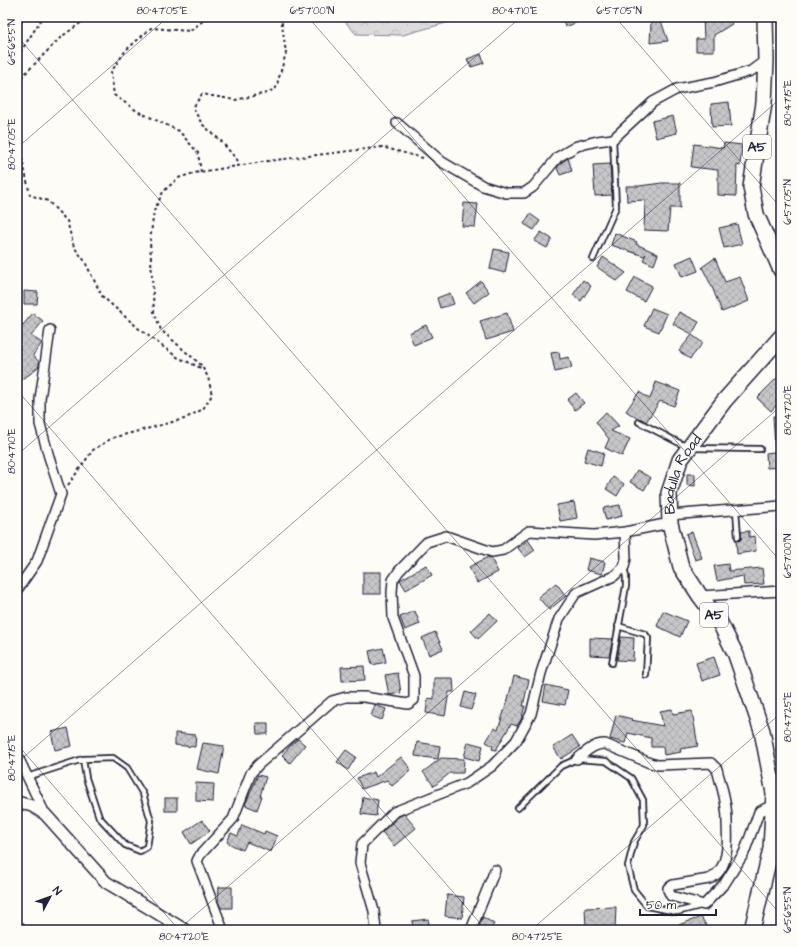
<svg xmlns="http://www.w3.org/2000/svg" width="798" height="947" font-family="'Architects Daughter',sans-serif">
<defs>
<pattern id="forest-crowns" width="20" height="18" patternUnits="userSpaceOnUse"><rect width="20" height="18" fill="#dddcdb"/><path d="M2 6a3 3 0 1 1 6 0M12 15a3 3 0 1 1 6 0" fill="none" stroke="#bdbcbd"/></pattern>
<pattern id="building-cross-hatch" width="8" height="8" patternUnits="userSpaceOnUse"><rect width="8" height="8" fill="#c6c6c8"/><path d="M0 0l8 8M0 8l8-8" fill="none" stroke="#aaaaad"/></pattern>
</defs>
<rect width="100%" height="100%" fill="#fdfcf7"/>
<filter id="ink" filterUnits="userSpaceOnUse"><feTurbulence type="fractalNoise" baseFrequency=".025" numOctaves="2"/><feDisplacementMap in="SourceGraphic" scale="8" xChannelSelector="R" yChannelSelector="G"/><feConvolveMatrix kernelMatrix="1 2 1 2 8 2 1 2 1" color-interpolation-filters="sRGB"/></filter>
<g filter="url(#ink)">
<polygon fill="url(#forest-crowns)" stroke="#807f8b" points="341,17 454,17 453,21 403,35 356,34"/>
<g fill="url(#building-cross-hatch)" stroke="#22223b">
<polygon points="561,17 588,17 566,27"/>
<polygon points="703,17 729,17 732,24 714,35 714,51 696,51 696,39 704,39"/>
<polygon points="661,21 668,41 650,43 651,23"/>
<polygon points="481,54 484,63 471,67 467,59"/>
<polygon points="729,102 731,126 712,127 711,104"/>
<polygon points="673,116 677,133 656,138 652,121"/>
<polygon points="724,143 742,145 740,166 737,165 736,196 718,195 718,170 691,167 694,144 723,148"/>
<polygon points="568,158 572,171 560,175 557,168 562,162"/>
<polygon points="610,164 612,195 595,196 593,165"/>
<polygon points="662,183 680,183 680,208 670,208 668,231 644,230 645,200 627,201 626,186 639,186"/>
<polygon points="464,203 478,204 475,227 462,226"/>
<polygon points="530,214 540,221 534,230 524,224"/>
<polygon points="737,224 742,244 724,248 719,228"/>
<polygon points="541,232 552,239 547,248 534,241"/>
<polygon points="615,233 637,242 636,244 658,254 654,265 643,260 646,254 644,256 611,245"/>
<polygon points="494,249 509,252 505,273 490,269"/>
<polygon points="692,256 698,271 682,277 676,263"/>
<polygon points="603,257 626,273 617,281 597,267"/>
<polygon points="715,258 725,282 740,277 749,301 722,312 712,287 702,267"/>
<polygon points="635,277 652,286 644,301 627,292"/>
<polygon points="583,280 591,286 581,301 573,295"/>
<polygon points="481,281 489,292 474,303 466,293"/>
<polygon points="24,291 38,292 37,304 24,304"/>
<polygon points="450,293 454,304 440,308 437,298"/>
<polygon points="652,308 667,314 659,332 644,326"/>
<polygon points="679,312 699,322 692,334 673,324"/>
<polygon points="33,313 43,321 31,336 42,343 33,355 39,362 39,366 30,374 17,382 17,320 23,325"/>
<polygon points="507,313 513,332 486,340 480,321"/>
<polygon points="426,325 432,337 414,345 409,333"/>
<polygon points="692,335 703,343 690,359 679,351"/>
<polygon points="559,352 560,359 569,357 572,368 555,372 551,353"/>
<polygon points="781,374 781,400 771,411 757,398"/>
<polygon points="656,382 680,391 674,406 660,401 646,422 641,419 638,419 626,411 639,392 650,399"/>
<polygon points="576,393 584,403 575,410 567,400"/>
<polygon points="606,412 619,426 611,431 630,439 622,456 605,448 609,439 596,422"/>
<polygon points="773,416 781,416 781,448 775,448"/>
<polygon points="588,448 604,453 601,466 584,461"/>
<polygon points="781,451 781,467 767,468 766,453"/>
<polygon points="637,470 651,478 644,490 630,482"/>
<polygon points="687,474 695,474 695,486 687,485"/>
<polygon points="613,477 624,484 617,496 606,489"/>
<polygon points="574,502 577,518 560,521 557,505"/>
<polygon points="620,505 622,516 606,520 603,508"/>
<polygon points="749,531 749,537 755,536 756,551 737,554 736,540 739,541 741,539 741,532"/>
<polygon points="692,532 702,558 695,560 686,534"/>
<polygon points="528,540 535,550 525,557 518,548"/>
<polygon points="488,557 491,558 498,572 477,583 469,567"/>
<polygon points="589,558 605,562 602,574 586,570"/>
<polygon points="728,564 729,571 762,568 764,584 744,585 743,576 717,581 714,566"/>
<polygon points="426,565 432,575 406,590 400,580"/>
<rect x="363" y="572" width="18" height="22"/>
<polygon points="556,583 566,596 549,610 538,597"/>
<polygon points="415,611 420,624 405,630 400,617"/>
<polygon points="663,611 687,621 680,637 657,626"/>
<polygon points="490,613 497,621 478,639 471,631"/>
<polygon points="435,632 443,649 429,655 422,638"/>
<polygon points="621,637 634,638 633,661 617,660"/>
<polygon points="590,638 613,639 609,656 590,655"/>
<polygon points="383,648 386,662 372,665 369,651"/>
<polygon points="714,657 720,675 702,681 696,663"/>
<polygon points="364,666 365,680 342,681 341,667"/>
<polygon points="398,673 401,693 389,695 385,675"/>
<polygon points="514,676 529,680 523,706 525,706 521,720 517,726 511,724 496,750 492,749 493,746 486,742 494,728 498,730 508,699"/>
<polygon points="434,678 453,678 454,692 449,692 445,716 426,713 428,698 434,699"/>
<polygon points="546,685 568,690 565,705 543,701"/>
<polygon points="465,692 476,695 471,710 461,707"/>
<polygon points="375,705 386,709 382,720 371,716"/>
<polygon points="672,709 673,714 692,711 698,746 680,749 681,752 664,755 663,747 651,747 651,738 628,733 625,743 610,739 616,715 632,719 631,720 663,726 660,711"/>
<polygon points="256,723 268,723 268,734 257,734"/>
<polygon points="68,728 72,746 55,750 51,732"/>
<polygon points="175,733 196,735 195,747 175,745"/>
<polygon points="572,735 580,747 561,759 553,747"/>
<polygon points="298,739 305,745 290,763 282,755 292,744"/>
<polygon points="417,742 440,746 438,759 415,756"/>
<polygon points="468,742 483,746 479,761 464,757"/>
<polygon points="203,743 224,746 219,774 197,769"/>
<polygon points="346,750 356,757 348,770 337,762"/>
<polygon points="401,757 410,768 410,771 392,786 387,780 362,789 357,778 374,772 376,777"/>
<polygon points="441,758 464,759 463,773 450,773 434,786 423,772"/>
<polygon points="258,775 266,777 260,796 262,796 257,810 245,805"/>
<polygon points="196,783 214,784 213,802 196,801"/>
<polygon points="363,797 378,800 376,816 361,814"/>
<rect x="165" y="798" width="12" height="13"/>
<polygon points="404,814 416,828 394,846 382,832 398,817"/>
<polygon points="202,820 210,831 191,844 184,832"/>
<polygon points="242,825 264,834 265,831 277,836 271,852 247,842 243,850 234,846 227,842 231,833 238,836"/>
<polygon points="219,887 232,887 232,908 221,908 218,901"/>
<polygon points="447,895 464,897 462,918 445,916"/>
<polygon points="616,907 615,929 586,927 585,908"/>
<polygon points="483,917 494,924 490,930 477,930"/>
<polygon points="701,917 709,930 667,930 667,929"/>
<polygon points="428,919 430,929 413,930 412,921"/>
</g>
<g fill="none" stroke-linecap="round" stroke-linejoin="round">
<g stroke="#22223b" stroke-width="8">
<g id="service">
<polyline points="593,259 616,207 613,139"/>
<polyline points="639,422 689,448 760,449"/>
<polyline points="736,510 738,537"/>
<polyline points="618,626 645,634 648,638 646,675"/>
<polyline points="612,663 626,586 626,577 624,567"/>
<polyline points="27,777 83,759 113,758 127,768 143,794 151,821 147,847 140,851 125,845 99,817 86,778 83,759"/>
<polyline points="518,808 561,766 577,759 606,761 631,778 643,800 644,825 634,842 628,866 634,890 647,906 677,912 700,906"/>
</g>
</g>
<g stroke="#22223b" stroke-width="12">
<g id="minor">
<polyline points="397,123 442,162 483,186 506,193 524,193 533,187 558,157 577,146 597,141 613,139 653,102 677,89 714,82 751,71 766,60"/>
<polyline points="670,515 781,506"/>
<polyline points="17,590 37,561 61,494 49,457 40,424 40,399 50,330"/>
<polyline points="700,596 781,591"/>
<polyline points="17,755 45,814"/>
<path d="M 577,759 C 585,753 594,743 605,744 L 650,763 L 658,765 L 711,763 L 717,769 C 720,782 725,795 726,808 C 727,813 727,819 727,824 C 728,842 729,871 709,879 L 673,885 L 668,888 L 668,890 L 671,896 L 704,905 L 725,883 L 744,853 L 759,812 L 774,804"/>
<polyline points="223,930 197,861 200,855 233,819 251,773 258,765 332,701 346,697 364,697 408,704 414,700 414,676 393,618 392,592 393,580 399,571 427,542 446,536 492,552 503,550 529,531 594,535 625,532 670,523"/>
<polyline points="376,930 374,911 360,863 362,844 394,812 467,783 492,766 516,741 531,714 541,673 559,619 576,593 614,576 624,567 626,558 625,532"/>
<polyline points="471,930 495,870"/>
</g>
</g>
<g stroke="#22223b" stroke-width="14">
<polyline id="tertiary" points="17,802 32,806 45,814 106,882 185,930"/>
</g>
<g stroke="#22223b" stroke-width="18">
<g id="trunk">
<polyline points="765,17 766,60 764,103 751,187 756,214 781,270"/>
<path id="s1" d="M 752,930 L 771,849 L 774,793 L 762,731 L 736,655 L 719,621 L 700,596 L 681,567 L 670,523 L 669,493 L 680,460 L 724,401 L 781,337"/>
</g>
</g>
<g stroke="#22223b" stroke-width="2" stroke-dasharray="3 3" stroke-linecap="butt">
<polyline points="17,51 20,27 23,17"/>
<polyline points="17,57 43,17"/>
<polyline points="17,82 61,37 89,17"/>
<polyline points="17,86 18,102 18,139 30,195 48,201 67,221 74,247 84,260 102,296 138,328 177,357 201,368"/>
<polyline points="238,161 221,141 202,124 193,108 202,94 235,100 267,93 276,88 286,53 281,17"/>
<polyline points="201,172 198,153 179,131 137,111 114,95 111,72 126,50 151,28 190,31 208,17"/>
<polyline points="68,485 93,450 112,438 184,419 203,409 212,395 208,377 201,365 161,330 154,312 150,241 154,211 163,192 178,178 194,173 268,161 382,147 423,158"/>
<polyline points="17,921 23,923 26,930"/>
</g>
<use href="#service" stroke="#fdfcf7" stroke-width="4.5"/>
<use href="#minor" stroke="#fdfcf7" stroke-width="9"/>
<use href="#tertiary" stroke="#fdfcf7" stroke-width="11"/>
<use href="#trunk" stroke="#fdfcf7" stroke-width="15"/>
</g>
</g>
<path fill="none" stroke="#22223b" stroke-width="1" stroke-opacity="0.45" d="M 308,17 L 781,562M 615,17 L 781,208M 17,36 L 781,915M 17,148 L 168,17M 17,390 L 486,930M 17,455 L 521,17M 17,744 L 179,930M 17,763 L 781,98M 178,930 L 781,406M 531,930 L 781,713"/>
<g text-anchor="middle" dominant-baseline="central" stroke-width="4" stroke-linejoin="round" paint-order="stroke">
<g fill="#fdfcf7" stroke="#646373" stroke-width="1">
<rect x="743" y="135" width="28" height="24" rx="3"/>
<rect x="700" y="603" width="28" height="24" rx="3"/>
</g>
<g font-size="14" font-weight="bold" fill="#22223b">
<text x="757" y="147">A5</text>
<text x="714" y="615">A5</text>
</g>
<g font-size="15" fill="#22223b" stroke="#fdfcf7">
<text stroke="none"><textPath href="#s1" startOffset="484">Badulla Road</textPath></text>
</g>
</g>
<rect width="798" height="947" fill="none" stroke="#fdfcf7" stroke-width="44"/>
<g transform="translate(50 897) rotate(49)" stroke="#fdfcf7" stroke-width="3" paint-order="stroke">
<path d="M0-3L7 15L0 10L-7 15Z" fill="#22223b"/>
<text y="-6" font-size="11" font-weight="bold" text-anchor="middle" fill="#22223b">N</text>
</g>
<path d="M640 909v6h76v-6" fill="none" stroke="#22223b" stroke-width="2"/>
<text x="646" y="909" font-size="12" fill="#22223b" stroke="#fdfcf7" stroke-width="3" paint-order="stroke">50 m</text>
<rect x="22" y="22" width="754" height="903" fill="none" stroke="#22223b" stroke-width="1.5"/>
<g font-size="10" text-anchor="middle" fill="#22223b">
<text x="162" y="14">80°47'05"E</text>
<text x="312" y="14">6°57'00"N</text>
<text x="515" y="14">80°47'10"E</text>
<text x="619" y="14">6°57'05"N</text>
<text transform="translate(11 42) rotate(-90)" y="4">6°56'55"N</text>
<text transform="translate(787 103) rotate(-90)" y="4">80°47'15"E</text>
<text transform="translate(11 144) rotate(-90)" y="4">80°47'05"E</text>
<text transform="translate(787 202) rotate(-90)" y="4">6°57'05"N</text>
<text transform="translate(787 410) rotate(-90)" y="4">80°47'20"E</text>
<text transform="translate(11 451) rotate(-90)" y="4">80°47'10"E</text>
<text transform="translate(787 556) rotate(-90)" y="4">6°57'00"N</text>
<text transform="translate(787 717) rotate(-90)" y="4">80°47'25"E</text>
<text transform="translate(11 758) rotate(-90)" y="4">80°47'15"E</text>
<text transform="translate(787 910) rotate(-90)" y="4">6°56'55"N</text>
<text x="184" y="940">80°47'20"E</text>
<text x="537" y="940">80°47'25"E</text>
</g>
</svg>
